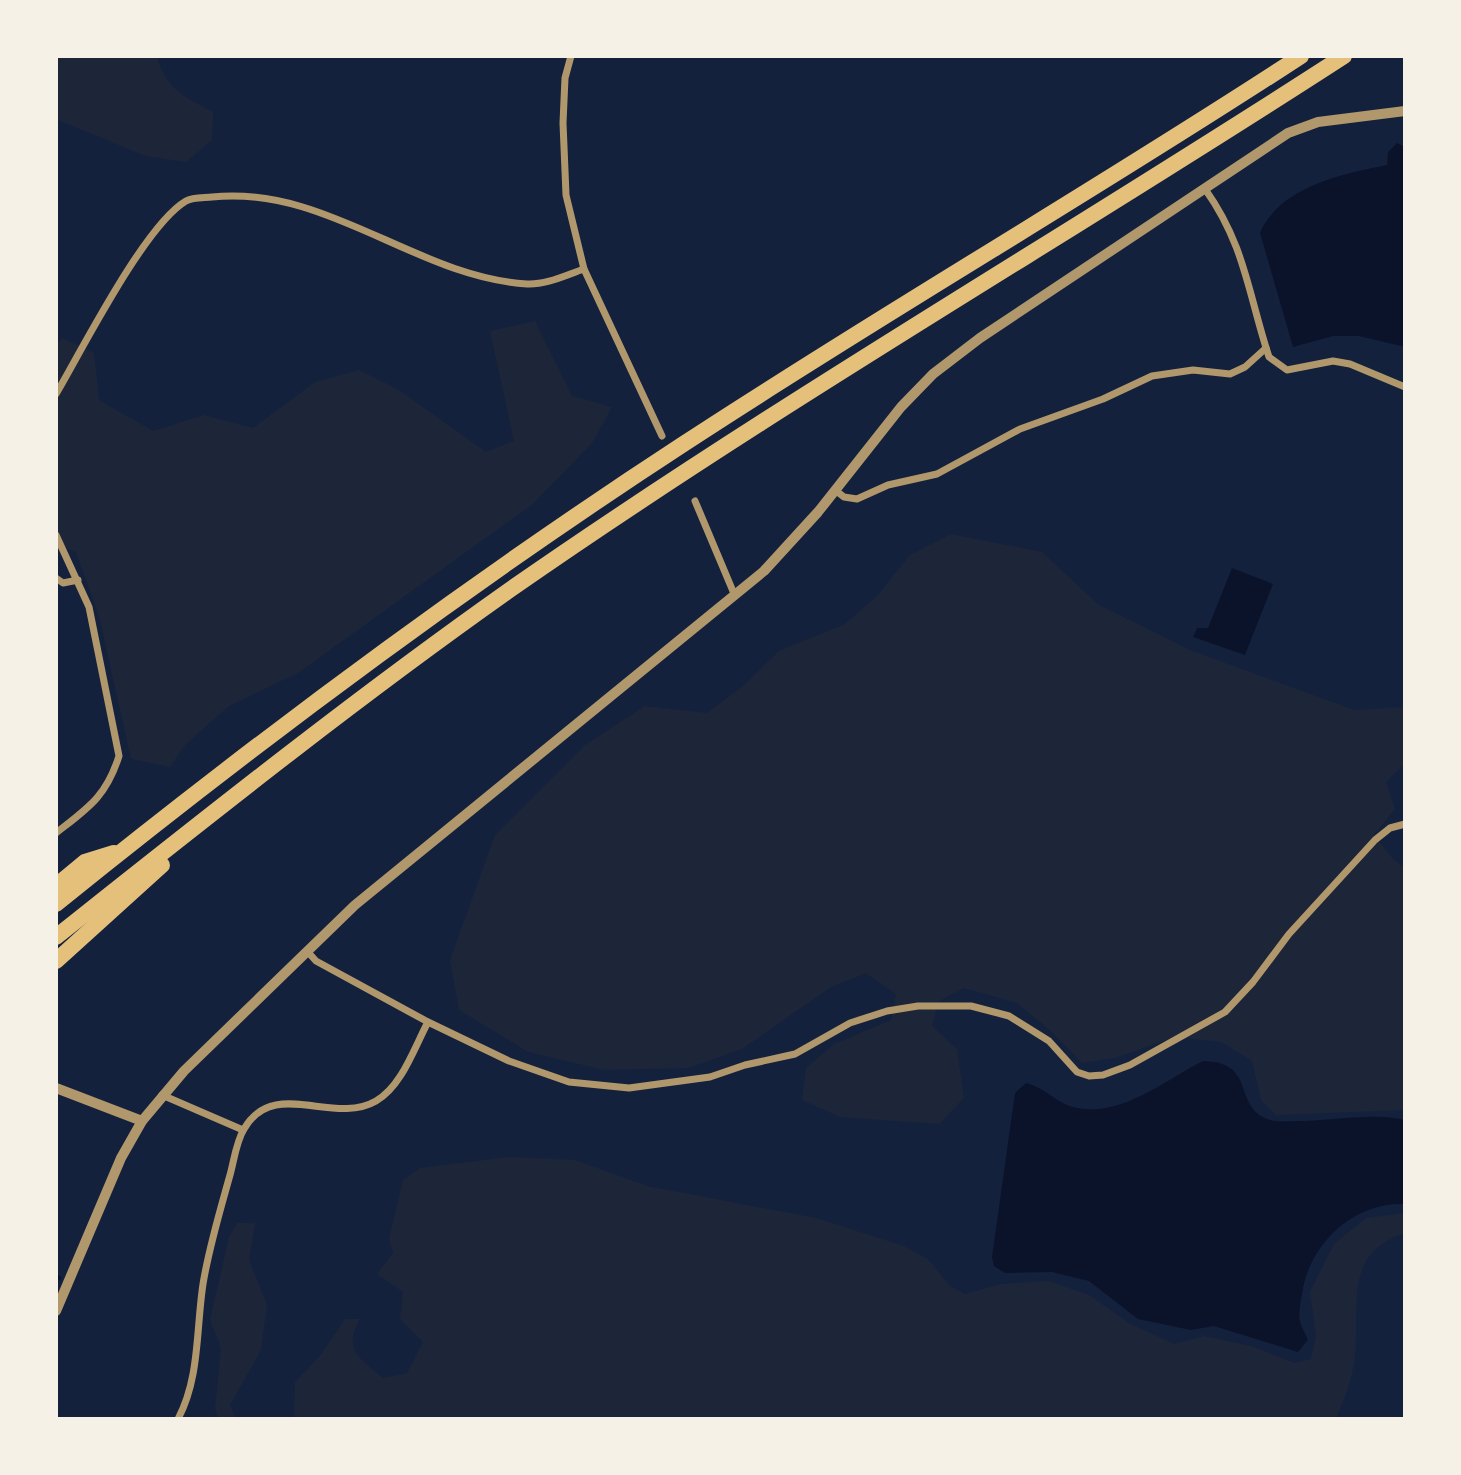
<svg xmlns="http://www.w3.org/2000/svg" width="1461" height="1475" font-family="Cabin,sans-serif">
<rect width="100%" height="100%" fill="#14213d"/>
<g fill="#1d2539">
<path d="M 56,56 L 157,56 C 165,89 185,97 213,112 L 212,140 L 186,162 L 145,156 L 56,119 Z"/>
<polygon points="535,321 572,396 612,407 592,443 533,504 298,673 229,706 185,745 170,767 131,759 99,616 76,552 56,545 56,343 63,338 94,353 99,400 153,431 204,415 253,428 315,382 359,370 399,390 486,452 514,441 490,331"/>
<polygon points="951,534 1042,552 1099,605 1190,650 1354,710 1405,707 1405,763 1386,782 1395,809 1374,835 1394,860 1405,868 1405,1110 1276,1115 1261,1100 1252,1061 1221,1042 1175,1037 1115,1058 1082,1063 1052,1032 1017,1003 964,988 938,1002 932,1026 957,1049 964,1098 939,1124 840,1117 802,1100 806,1068 834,1044 891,1020 896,994 866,973 831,987 742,1049 688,1068 604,1070 528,1052 459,1010 450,960 495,835 585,745 645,706 707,713 742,687 779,651 845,624 877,596 910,555"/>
<path d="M 509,1157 L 575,1160 L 647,1186 L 816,1218 L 904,1246 L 928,1259 L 950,1286 L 965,1294 L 1001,1284 L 1049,1281 L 1089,1295 L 1129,1323 L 1174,1344 L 1204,1336 L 1251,1346 L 1295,1363 L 1311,1359 L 1316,1335 L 1310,1292 L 1334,1244 L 1366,1218 L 1405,1213 L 1405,1233 C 1343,1253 1360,1304 1355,1356 C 1353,1377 1344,1400 1336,1419 L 294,1419 L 295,1382 L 319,1357 L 345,1319 L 360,1319 C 342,1350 360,1358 383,1378 L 407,1373 L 423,1342 L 400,1319 L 403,1292 L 377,1274 L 393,1253 L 389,1239 L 403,1180 L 420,1168 Z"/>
<polygon points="237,1223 255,1223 249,1260 267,1305 261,1350 230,1405 236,1419 219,1419 215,1409 221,1348 210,1320 229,1237"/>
</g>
<g fill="#0b132b">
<path d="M 1397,143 L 1405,147 L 1405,347 L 1359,336 L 1333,336 L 1293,347 L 1260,233 C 1280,186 1343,174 1387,165 L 1388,152 Z"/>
<polygon points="1232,568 1273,584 1245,655 1193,637 1197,628 1208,628"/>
<path d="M 1203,1061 C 1256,1062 1233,1103 1265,1118 C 1274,1123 1286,1121 1297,1121 C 1328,1121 1377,1112 1405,1120 L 1405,1204 C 1353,1202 1309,1244 1302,1294 C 1301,1302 1298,1313 1300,1321 C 1301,1327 1306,1334 1308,1340 L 1298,1352 L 1214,1326 L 1191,1330 L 1138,1319 L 1089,1281 L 1052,1272 L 1005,1273 L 994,1266 L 992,1257 L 1015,1093 L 1026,1083 C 1046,1088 1055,1102 1073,1107 C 1120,1119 1165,1080 1203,1061 Z"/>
</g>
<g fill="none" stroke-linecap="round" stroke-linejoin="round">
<polyline stroke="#0b132b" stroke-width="4.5" points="56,1277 59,1278"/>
<g stroke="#b1986c" stroke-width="7">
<polyline points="571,56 565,78 563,123 566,195 584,269 662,436"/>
<path d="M 1205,189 C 1245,245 1248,293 1269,357 L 1287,370 L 1333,361 L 1350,364 L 1405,387"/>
<path d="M 56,394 C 83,348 145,225 186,201 C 193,197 205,198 212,197 C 327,185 416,277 527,284 C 546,285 566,275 584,269"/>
<polyline points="835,490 844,497 857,499 888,485 937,474 1020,429 1103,399 1152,376 1193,370 1230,374 1245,367 1266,348"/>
<polyline points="695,501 735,596"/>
<path d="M 56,535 L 89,607 L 119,756 C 106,797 88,808 56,833"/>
<polyline points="56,578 63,583 78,580"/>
<polyline points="307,951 316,961 428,1022 509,1061 569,1082 629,1088 710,1077 745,1065 795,1054 850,1023 887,1011 918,1006 971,1006 1009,1016 1049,1041 1077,1072 1089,1076 1103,1075 1130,1065 1225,1012 1253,982 1289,934 1375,840 1390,828 1405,824"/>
<polyline points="162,1095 243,1130"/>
<path d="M 178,1419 C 200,1377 196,1330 203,1284 C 209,1247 220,1211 230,1175 C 234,1161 236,1142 244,1129 C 274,1077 333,1126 376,1101 C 402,1086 414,1048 428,1022"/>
</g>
<g stroke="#b1986c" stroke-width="10">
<polyline points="56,1088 142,1121"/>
<polyline points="56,1311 121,1158 142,1121 184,1071 355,905 764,571 818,512 901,407 933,374 980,338 1288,133 1318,122 1405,111"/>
</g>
<g stroke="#e5c07b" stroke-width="16">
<polyline points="56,886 85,862 114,853"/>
<path d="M 56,904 C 259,740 467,585 685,443 C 888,310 1098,189 1301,56"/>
<path d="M 56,937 C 206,818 355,699 511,589 C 781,401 1068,235 1344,56"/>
<polyline points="56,961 162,865"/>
</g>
</g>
<rect width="1461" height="1475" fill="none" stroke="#f6f1e7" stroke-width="116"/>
</svg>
